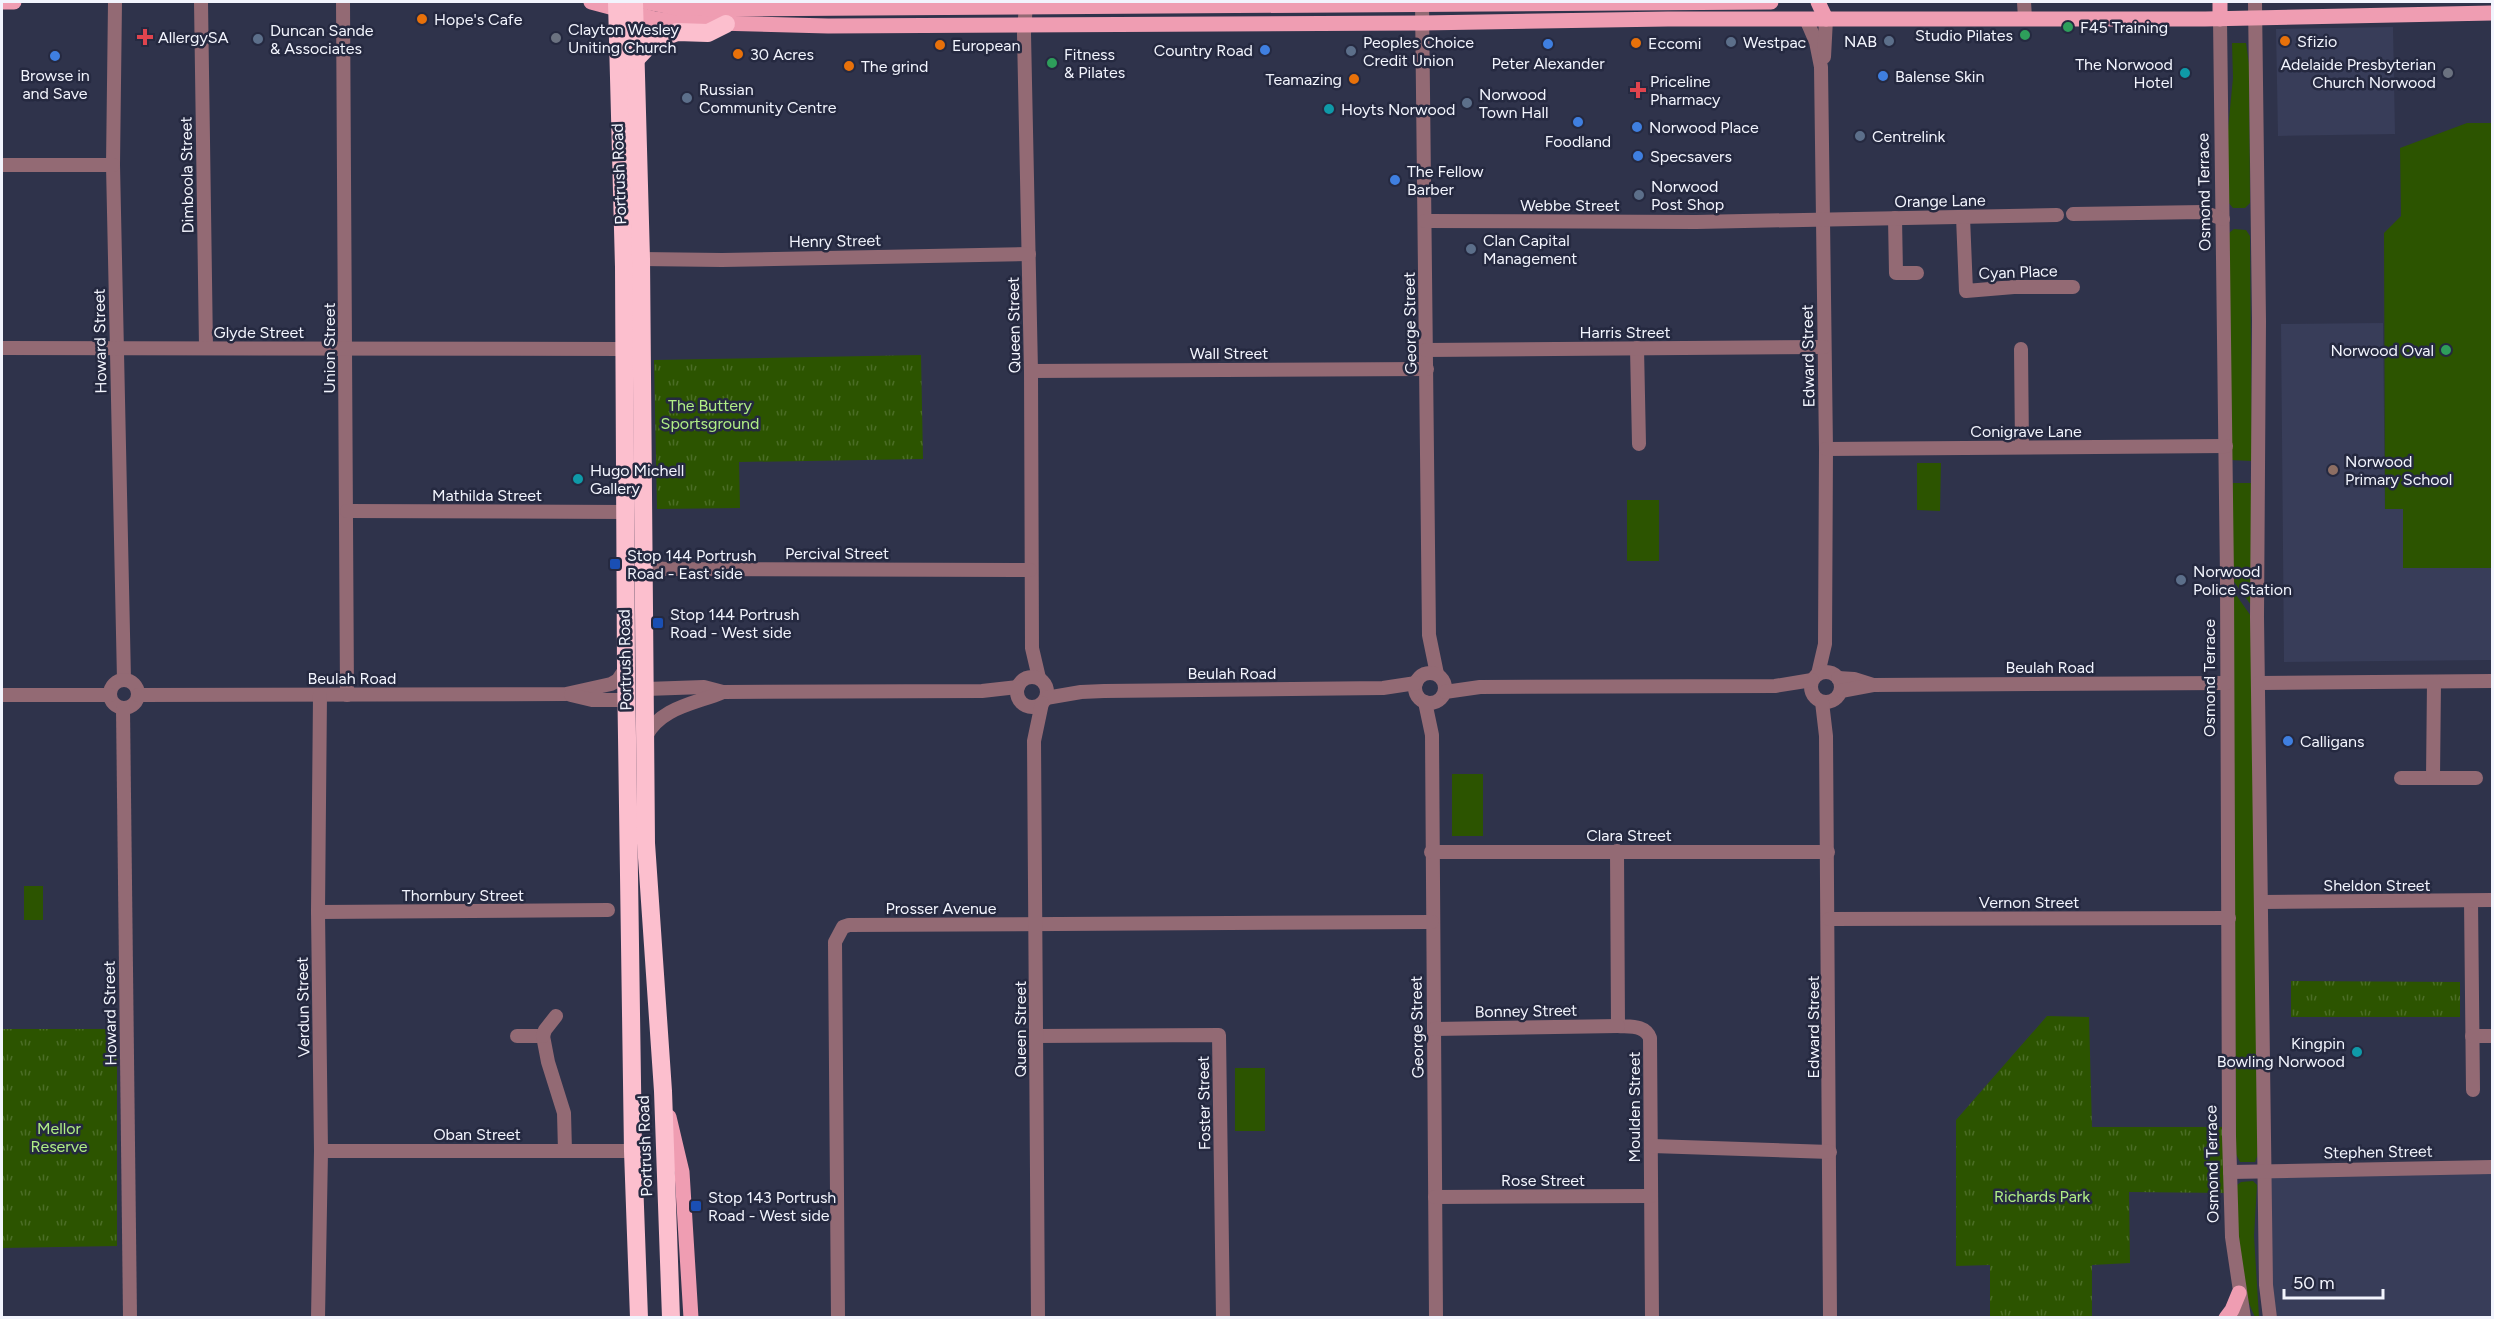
<svg xmlns="http://www.w3.org/2000/svg" width="2494" height="1319" font-family="Figtree,sans-serif">
<defs>
<pattern id="park-tufts" width="24" height="20" patternUnits="userSpaceOnUse" patternTransform="scale(1.5)"><rect width="24" height="20" fill="#2c5400"/><path d="M3 7l-1-3M5 7V3M7 7l1-3M15 17l-1-3M17 17v-4M19 17l1-3" fill="none" stroke="#4b6d26"/></pattern>
</defs>
<rect width="100%" height="100%" fill="#2f334b"/>
<g fill="#383d59">
<polygon points="2393,27 2395,134 2278,136 2276,29"/>
<polygon points="2383,323 2385,509 2403,509 2403,568 2491,568 2491,660 2284,662 2281,324"/>
<polygon points="2492,1167 2492,1317 2270,1317 2265,1172"/>
</g>
<g fill="#2c5400">
<polygon points="2232,43 2246,43 2249,64 2250,203 2245,208 2233,208 2228,202 2228,129 2233,78"/>
<polygon points="2467,123 2492,123 2492,568 2403,568 2403,509 2385,509 2384,233 2401,216 2400,148"/>
<polygon points="2234,229 2246,230 2250,236 2252,461 2230,460 2229,233"/>
<polygon points="1917,463 1941,463 1940,511 1917,510"/>
<polygon points="2231,483 2251,483 2251,605 2232,579"/>
<rect x="1627" y="500" width="32" height="61"/>
<polygon points="2234,592 2253,619 2258,1154 2255,1162 2240,1162 2236,1154 2232,593"/>
<rect x="1452" y="774" width="31" height="62"/>
<rect x="24" y="886" width="19" height="34"/>
<rect x="1235" y="1068" width="30" height="63"/>
<path d="M 2253,1181 L 2257,1185 L 2254,1236 L 2259,1317 L 2255,1317 C 2237,1281 2237,1225 2237,1185 L 2241,1182 Z"/>
</g>
<g fill="url(#park-tufts)">
<polygon points="921,355 923,459 739,462 740,508 657,509 654,360"/>
<polygon points="2291,981 2460,982 2460,1017 2291,1017"/>
<polygon points="2047,1016 2089,1017 2092,1127 2228,1127 2230,1193 2129,1192 2130,1263 2092,1265 2092,1317 1990,1317 1990,1265 1956,1266 1956,1120"/>
<polygon points="2,1029 117,1029 117,1246 2,1248"/>
</g>
<g fill="none" stroke-linecap="round" stroke-linejoin="round">
<g stroke="#936a74" stroke-width="14">
<polyline points="115,2 113,165 124,680"/>
<polyline points="201,2 206,348"/>
<polyline points="343,2 347,695"/>
<polyline points="1026,2 1024,34 1031,371 1032,648 1039,678"/>
<polyline points="1422,2 1429,635 1437,674"/>
<polyline points="2024,2 2025,18"/>
<polyline points="2255,2 2259,321 2257,617 2266,1285 2270,1318"/>
<polyline points="1806,19 1816,42 1821,67 1826,449 1825,644 1818,674"/>
<polyline points="2220,19 2227,578 2229,1136 2232,1237 2244,1318"/>
<polyline points="1824,57 1826,19"/>
<polyline points="2,165 113,165"/>
<polyline points="2073,214 2203,212 2223,219"/>
<polyline points="1963,217 1966,291 2014,287 2073,287"/>
<polyline points="1895,218 1896,273 1917,273"/>
<polyline points="1425,221 1696,222 2057,215"/>
<polyline points="641,259 722,260 1029,254"/>
<polyline points="2,348 625,349"/>
<polyline points="1637,348 1639,444"/>
<polyline points="2021,349 2022,447"/>
<polyline points="1426,350 1824,347"/>
<polyline points="1031,371 1427,369"/>
<polyline points="1826,449 2226,446"/>
<polyline points="347,511 627,512"/>
<polyline points="644,567 666,569 1030,570"/>
<circle cx="1826" cy="687" r="15"/>
<circle cx="1430" cy="688" r="15"/>
<circle cx="1032" cy="692" r="15"/>
<polyline points="1838,678 1854,679 1873,685"/>
<circle cx="124" cy="694" r="14"/>
<polyline points="2259,683 2492,681"/>
<polyline points="646,689 704,687 723,692 982,691 1018,687"/>
<polyline points="1841,691 1873,685 2227,683"/>
<polyline points="1445,692 1480,687 1775,686 1812,680"/>
<polyline points="2,695 110,695"/>
<polyline points="138,695 566,694 611,684 618,680 626,668"/>
<polyline points="571,695 592,700 627,700"/>
<polyline points="1046,698 1081,692 1104,691 1383,688 1416,683"/>
<polyline points="1425,702 1432,735 1436,1318"/>
<polyline points="1822,702 1826,736 1830,1318"/>
<polyline points="123,708 130,1318"/>
<path d="M 646,736 C 661,707 695,704 723,692"/>
<polyline points="2401,778 2476,778"/>
<polyline points="2433,778 2434,682"/>
<path d="M 1617,851 L 1618,1026 C 1631,1027 1645,1025 1650,1038 L 1652,1318"/>
<polyline points="1431,852 1828,852"/>
<polyline points="2471,901 2473,1090"/>
<polyline points="2261,902 2492,900"/>
<polyline points="318,912 608,910"/>
<polyline points="1829,919 2229,918"/>
<polyline points="1434,1029 1618,1026"/>
<polyline points="517,1036 543,1036"/>
<polyline points="543,1036 548,1062 564,1113 565,1151"/>
<polyline points="543,1036 545,1030 556,1016"/>
<polyline points="1036,1036 1219,1035 1223,1318"/>
<polyline points="2472,1036 2492,1036"/>
<polyline points="1652,1146 1830,1152"/>
<polyline points="321,1151 633,1151"/>
<polyline points="2230,1172 2492,1167"/>
<polyline points="1435,1197 1651,1196"/>
<polyline points="318,1318 321,1151 318,912 320,695"/>
<polyline points="838,1318 835,942 843,927 849,925 1432,922"/>
<polyline points="1038,1318 1034,741 1042,703"/>
</g>
<g stroke="#ef9db2" stroke-width="15">
<polyline points="2,2 14,2"/>
<polyline points="591,2 655,19 677,22 828,26 1422,23 1668,19 2205,19 2492,13"/>
<polyline points="646,2 676,8 733,9 1771,2"/>
<polyline points="1818,2 1826,19"/>
<polyline points="2220,2 2220,19"/>
<polyline points="669,1117 682,1172 691,1318"/>
<polyline points="2226,1318 2232,1310 2239,1293"/>
</g>
<g stroke="#fcbfce" stroke-width="18">
<polyline points="617,2 624,267 626,668 633,1151 639,1318"/>
<polyline points="634,2 641,259 646,843 663,1091 671,1318"/>
<polyline points="634,61 653,41 677,32 708,33 726,24"/>
</g>
</g>
<g fill="#e8710a" stroke="#252940" stroke-width="2">
<circle cx="422" cy="19" r="6"/>
<circle cx="2285" cy="41" r="6"/>
<circle cx="1636" cy="43" r="6"/>
<circle cx="940" cy="45" r="6"/>
<circle cx="738" cy="54" r="6"/>
<circle cx="849" cy="66" r="6"/>
<circle cx="1354" cy="79" r="6"/>
</g>
<g fill="#2e9e5b" stroke="#252940" stroke-width="2">
<circle cx="2068" cy="27" r="6"/>
<circle cx="2025" cy="35" r="6"/>
<circle cx="1052" cy="63" r="6"/>
<circle cx="2446" cy="350" r="6"/>
</g>
<g fill="#e0444e" stroke="#252940" stroke-width="2">
<path d="M142 28h6v6h6v6h-6v6h-6v-6h-6v-6h6z"/>
<path d="M1635 81h6v6h6v6h-6v6h-6v-6h-6v-6h6z"/>
</g>
<g fill="#6b7280" stroke="#252940" stroke-width="2">
<circle cx="556" cy="38" r="6"/>
<circle cx="2448" cy="73" r="6"/>
</g>
<g fill="#5c6f8a" stroke="#252940" stroke-width="2">
<circle cx="258" cy="39" r="6"/>
<circle cx="1889" cy="41" r="6"/>
<circle cx="1731" cy="42" r="6"/>
<circle cx="1351" cy="51" r="6"/>
<circle cx="687" cy="98" r="6"/>
<circle cx="1467" cy="103" r="6"/>
<circle cx="1860" cy="136" r="6"/>
<circle cx="1639" cy="195" r="6"/>
<circle cx="1471" cy="249" r="6"/>
<circle cx="2181" cy="580" r="6"/>
</g>
<g fill="#3f7fe0" stroke="#252940" stroke-width="2">
<circle cx="1548" cy="44" r="6"/>
<circle cx="1265" cy="50" r="6"/>
<circle cx="55" cy="56" r="6"/>
<circle cx="1883" cy="76" r="6"/>
<circle cx="1578" cy="122" r="6"/>
<circle cx="1637" cy="127" r="6"/>
<circle cx="1638" cy="156" r="6"/>
<circle cx="1395" cy="180" r="6"/>
<circle cx="2288" cy="741" r="6"/>
</g>
<g fill="#0f9aa8" stroke="#252940" stroke-width="2">
<circle cx="2185" cy="73" r="6"/>
<circle cx="1329" cy="109" r="6"/>
<circle cx="578" cy="479" r="6"/>
<circle cx="2357" cy="1052" r="6"/>
</g>
<circle fill="#8d6e63" stroke="#252940" stroke-width="2" cx="2333" cy="470" r="6"/>
<g fill="#1a4fb4" stroke="#252940" stroke-width="2">
<rect x="609" y="558" width="12" height="12" rx="3"/>
<rect x="652" y="617" width="12" height="12" rx="3"/>
<rect x="690" y="1200" width="12" height="12" rx="3"/>
</g>
<g text-anchor="middle" dominant-baseline="central" stroke-width="5" stroke-linejoin="round" paint-order="stroke">
<g font-size="16" fill="#f2f4fd" stroke="#252940" text-anchor="start">
<text x="434" y="19">Hope's Cafe</text>
<text x="2080" y="27">F45 Training</text>
<text x="568" y="29">Clayton Wesley<tspan x="568" dy="18">Uniting Church</tspan></text>
<text x="270" y="30">Duncan Sande<tspan x="270" dy="18">&amp; Associates</tspan></text>
<text x="2013" y="35" text-anchor="end">Studio Pilates</text>
<text x="158" y="37">AllergySA</text>
<text x="1877" y="41" text-anchor="end">NAB</text>
<text x="2297" y="41">Sfizio</text>
<text x="1363" y="42">Peoples Choice<tspan x="1363" dy="18">Credit Union</tspan></text>
<text x="1743" y="42">Westpac</text>
<text x="1648" y="43">Eccomi</text>
<text x="952" y="45">European</text>
<text x="1253" y="50" text-anchor="end">Country Road</text>
<text x="750" y="54">30 Acres</text>
<text x="1064" y="54">Fitness<tspan x="1064" dy="18">&amp; Pilates</tspan></text>
<text x="1548" y="63" text-anchor="middle">Peter Alexander</text>
<text x="2173" y="64" text-anchor="end">The Norwood<tspan x="2173" dy="18">Hotel</tspan></text>
<text x="2436" y="64" text-anchor="end">Adelaide Presbyterian<tspan x="2436" dy="18">Church Norwood</tspan></text>
<text x="861" y="66">The grind</text>
<text x="55" y="75" text-anchor="middle">Browse in<tspan x="55" dy="18">and Save</tspan></text>
<text x="1895" y="76">Balense Skin</text>
<text x="1342" y="79" text-anchor="end">Teamazing</text>
<text x="1650" y="81">Priceline<tspan x="1650" dy="18">Pharmacy</tspan></text>
<text x="699" y="89">Russian<tspan x="699" dy="18">Community Centre</tspan></text>
<text x="1479" y="94">Norwood<tspan x="1479" dy="18">Town Hall</tspan></text>
<text x="1341" y="109">Hoyts Norwood</text>
<text x="1649" y="127">Norwood Place</text>
<text x="1872" y="136">Centrelink</text>
<text x="1578" y="141" text-anchor="middle">Foodland</text>
<text x="1650" y="156">Specsavers</text>
<text x="1407" y="171">The Fellow<tspan x="1407" dy="18">Barber</tspan></text>
<text x="1651" y="186">Norwood<tspan x="1651" dy="18">Post Shop</tspan></text>
<text x="1483" y="240">Clan Capital<tspan x="1483" dy="18">Management</tspan></text>
<text x="2434" y="350" text-anchor="end">Norwood Oval</text>
<text x="2345" y="461">Norwood<tspan x="2345" dy="18">Primary School</tspan></text>
<text x="590" y="470">Hugo Michell<tspan x="590" dy="18">Gallery</tspan></text>
<text x="627" y="555">Stop 144 Portrush<tspan x="627" dy="18">Road - East side</tspan></text>
<text x="2193" y="571">Norwood<tspan x="2193" dy="18">Police Station</tspan></text>
<text x="670" y="614">Stop 144 Portrush<tspan x="670" dy="18">Road - West side</tspan></text>
<text x="2300" y="741">Calligans</text>
<text x="2345" y="1043" text-anchor="end">Kingpin<tspan x="2345" dy="18">Bowling Norwood</tspan></text>
<text x="708" y="1197">Stop 143 Portrush<tspan x="708" dy="18">Road - West side</tspan></text>
</g>
<g font-size="16" fill="#f2f4fd" stroke="#252940">
<text transform="translate(619 174) rotate(-92)">Portrush Road</text>
<text transform="translate(187 175) rotate(-91)">Dimboola Street</text>
<text transform="translate(2204 192) rotate(-91)">Osmond Terrace</text>
<text transform="translate(1940 201) rotate(-1)">Orange Lane</text>
<text x="1570" y="205">Webbe Street</text>
<text transform="translate(835 241) rotate(-1)">Henry Street</text>
<text transform="translate(2018 272) rotate(-2)">Cyan Place</text>
<text transform="translate(1410 323) rotate(-91)">George Street</text>
<text transform="translate(1014 325) rotate(-91)">Queen Street</text>
<text x="259" y="332">Glyde Street</text>
<text x="1625" y="332">Harris Street</text>
<text transform="translate(100 341) rotate(-91)">Howard Street</text>
<text transform="translate(329 348) rotate(-90)">Union Street</text>
<text x="1229" y="353">Wall Street</text>
<text transform="translate(1808 356) rotate(-91)">Edward Street</text>
<text x="2026" y="431">Conigrave Lane</text>
<text x="487" y="495">Mathilda Street</text>
<text x="837" y="553">Percival Street</text>
<text transform="translate(625 660) rotate(-91)">Portrush Road</text>
<text x="2050" y="667">Beulah Road</text>
<text x="1232" y="673">Beulah Road</text>
<text x="352" y="678">Beulah Road</text>
<text transform="translate(2209 678) rotate(-90)">Osmond Terrace</text>
<text x="1629" y="835">Clara Street</text>
<text x="2377" y="885">Sheldon Street</text>
<text x="463" y="895">Thornbury Street</text>
<text x="2029" y="902">Vernon Street</text>
<text x="941" y="908">Prosser Avenue</text>
<text transform="translate(303 1007) rotate(-91)">Verdun Street</text>
<text transform="translate(1526 1011) rotate(-1)">Bonney Street</text>
<text transform="translate(110 1013) rotate(-91)">Howard Street</text>
<text transform="translate(1417 1027) rotate(-91)">George Street</text>
<text transform="translate(1813 1027) rotate(-90)">Edward Street</text>
<text transform="translate(1020 1029) rotate(-90)">Queen Street</text>
<text transform="translate(1204 1103) rotate(-91)">Foster Street</text>
<text transform="translate(1634 1107) rotate(-90)">Moulden Street</text>
<text x="477" y="1134">Oban Street</text>
<text transform="translate(645 1146) rotate(-92)">Portrush Road</text>
<text transform="translate(2378 1152) rotate(-1)">Stephen Street</text>
<text transform="translate(2212 1164) rotate(-91)">Osmond Terrace</text>
<text x="1543" y="1180">Rose Street</text>
</g>
<g font-size="16" fill="#b0ee86" stroke="#252940">
<text x="710" y="405">The Buttery<tspan x="710" dy="18">Sportsground</tspan></text>
<text x="59" y="1128">Mellor<tspan x="59" dy="18">Reserve</tspan></text>
<text x="2042" y="1196">Richards Park</text>
</g>
</g>
<rect width="2494" height="1319" fill="none" stroke="#f2f4fd" stroke-width="6"/>
<path d="M2284 1289v9h99v-9" fill="none" stroke="#f2f4fd" stroke-width="3"/>
<text x="2293" y="1289" font-size="18" fill="#f2f4fd" stroke="#252940" stroke-width="4.5" paint-order="stroke">50 m</text>
</svg>
